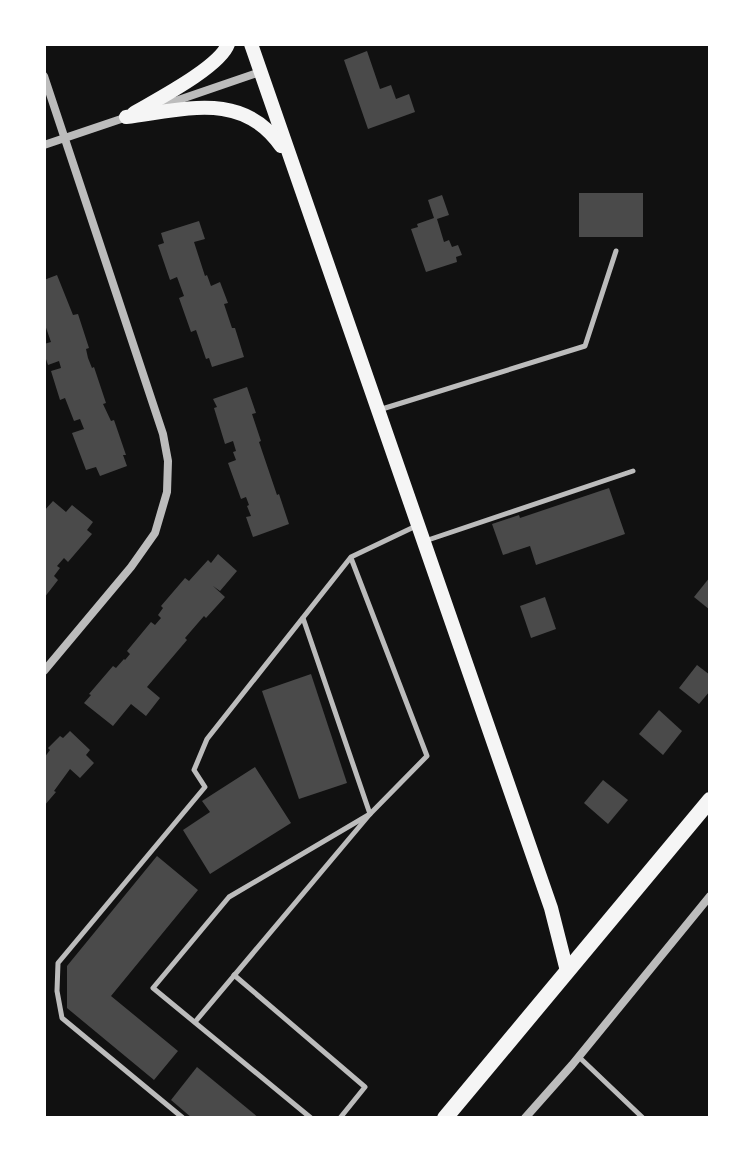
<svg xmlns="http://www.w3.org/2000/svg" width="754" height="1162" font-family="Helvetica,sans-serif">
<rect width="100%" height="100%" fill="#111"/>
<g fill="#4a4a4a">
<polygon points="367,51 380,89 391,85 396,99 409,94 415,112 368,129 344,60"/>
<rect x="579" y="193" width="64" height="44"/>
<polygon points="442,195 449,215 437,219 444,242 449,240 452,247 458,245 462,255 456,257 457,262 426,272 411,229 418,227 417,224 434,218 428,200"/>
<polygon points="199,221 205,239 194,242 205,276 207,275 211,286 220,282 228,303 224,304 232,328 235,328 244,357 212,367 209,358 206,359 196,330 191,332 179,298 184,296 177,277 170,280 158,245 164,243 161,233"/>
<polygon points="57,275 73,315 78,314 89,348 86,349 88,358 92,368 94,367 106,403 103,404 111,421 114,420 126,455 123,455 127,466 100,476 96,467 86,470 72,433 84,429 80,419 74,421 65,398 60,400 51,371 61,368 59,361 48,365 44,353 44,344 51,342 44,322 44,280"/>
<polygon points="247,387 256,413 252,414 261,441 259,442 277,495 279,494 289,524 253,537 246,517 251,516 247,506 249,505 246,497 241,499 228,463 236,460 233,452 236,451 233,441 225,444 214,408 217,407 213,399"/>
<polygon points="609,488 625,534 536,565 530,546 503,555 492,524 519,515 520,518"/>
<polygon points="53,501 66,512 72,505 93,522 87,530 92,534 68,562 64,558 57,566 60,568 54,576 58,580 44,598 44,511"/>
<polygon points="218,554 237,571 220,591 213,586 225,597 206,618 204,616 185,638 187,640 147,687 160,698 146,716 131,704 113,726 84,703 91,695 89,694 113,666 116,668 124,659 125,660 130,654 127,651 151,622 155,625 161,618 158,615 163,608 161,606 185,578 189,581 208,560 211,563"/>
<polygon points="710,577 710,610 694,597"/>
<polygon points="545,597 556,629 531,638 520,606"/>
<polygon points="697,665 710,675 710,691 699,704 679,688"/>
<polygon points="311,674 347,783 299,799 262,691"/>
<polygon points="659,710 682,731 663,755 639,734"/>
<polygon points="70,731 90,750 86,755 94,763 80,778 70,769 54,791 56,792 44,806 44,758 50,750 48,748 60,736 63,738"/>
<polygon points="255,767 291,823 210,874 183,830 210,812 202,801"/>
<polygon points="603,780 628,800 608,824 584,803"/>
<polygon points="157,856 198,890 111,996 178,1051 154,1080 67,1008 67,966"/>
<polygon points="197,1067 259,1118 192,1118 171,1100"/>
</g>
<g fill="none" stroke-linecap="round" stroke-linejoin="round">
<g stroke="#bcbcbc" stroke-width="5">
<polyline points="382,409 585,346 616,251"/>
<polyline points="428,540 633,471"/>
<polyline points="303,618 370,814 229,897 153,988 311,1118"/>
<polyline points="234,975 365,1087 340,1118"/>
<polyline points="195,1022 370,814 427,756 351,558"/>
<polyline points="579,1057 643,1118"/>
<polyline points="183,1118 62,1018 57,991 58,963 205,787 194,770 207,739 351,557 416,526"/>
</g>
<g stroke="#bcbcbc" stroke-width="8">
<polyline points="44,76 163,434 168,461 167,492 155,533 131,567 44,671"/>
<polyline points="155,108 260,72"/>
<polyline points="44,145 127,117"/>
<polyline points="525,1118 572,1065 710,896"/>
</g>
<g stroke="#f5f5f5" stroke-width="14">
<polyline points="251,44 551,908 567,971"/>
<path d="M 134,113 C 156,100 220,67 228,44"/>
<path d="M 126,117 C 184,110 242,90 281,146"/>
</g>
<polyline stroke="#f5f5f5" stroke-width="16" points="445,1118 710,800"/>
</g>
<rect width="754" height="1162" fill="none" stroke="#ffffff" stroke-width="92"/>
</svg>
